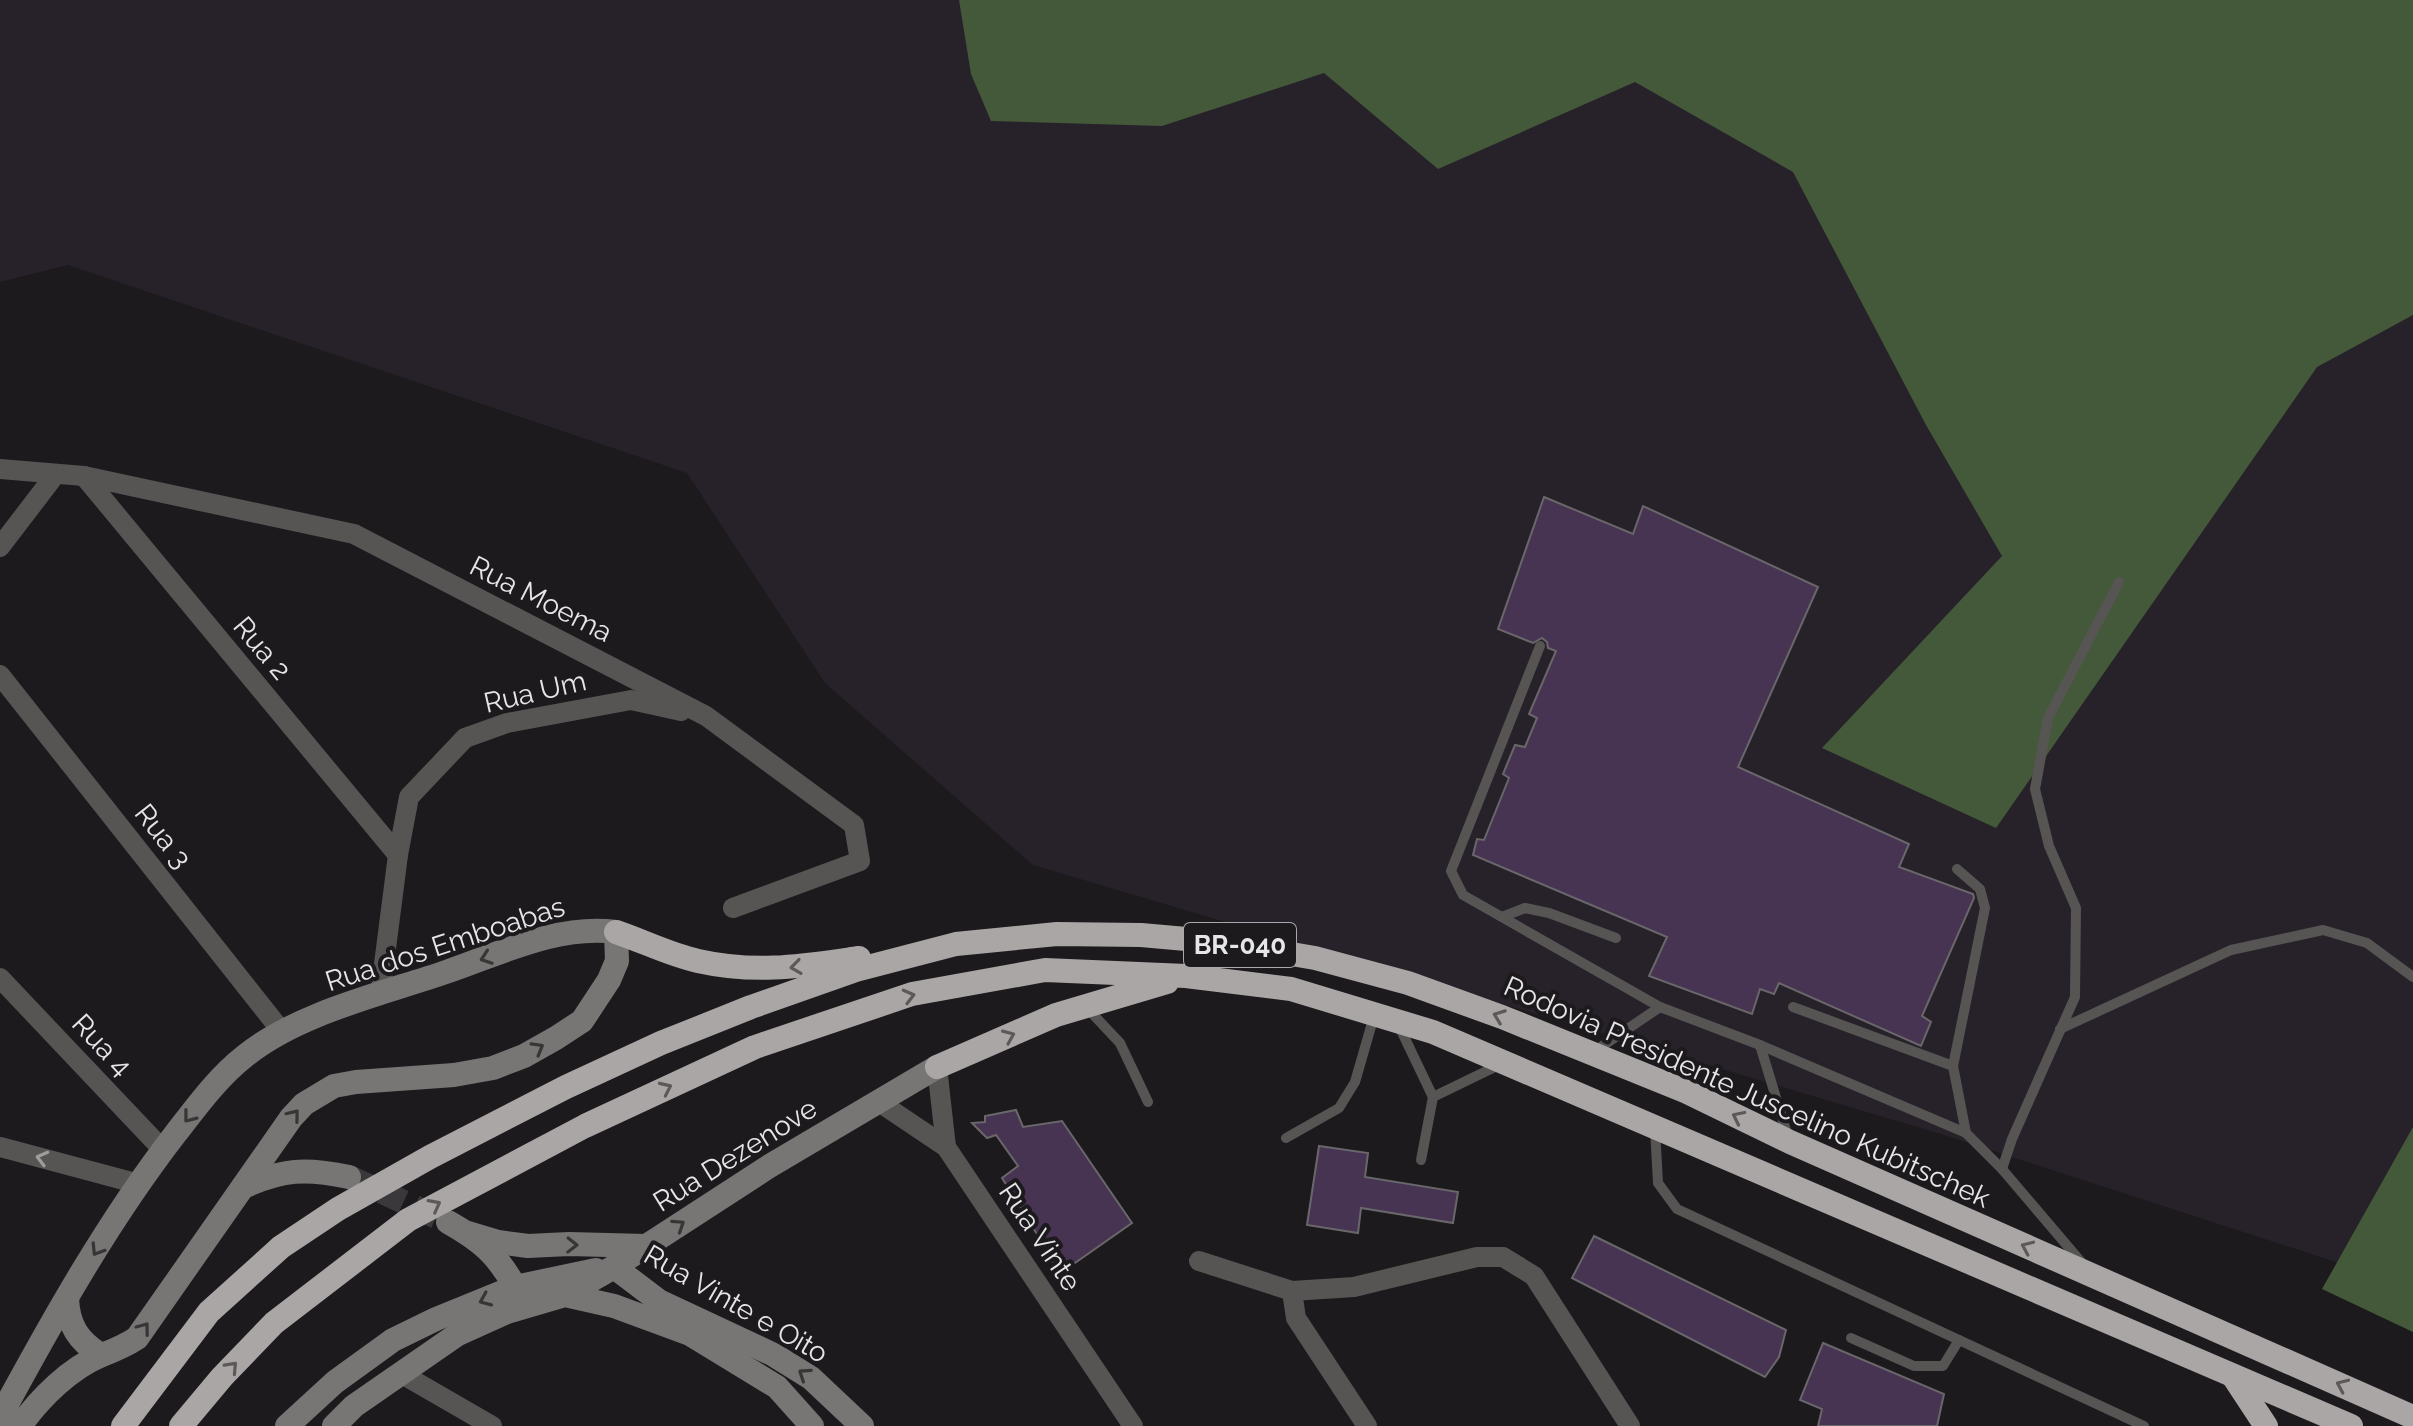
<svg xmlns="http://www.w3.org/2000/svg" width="2413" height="1426" font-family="Raleway,sans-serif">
<rect width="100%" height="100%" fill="#1c1a1d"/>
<polygon fill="#272229" points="0,0 2413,0 2413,1287 1941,1134 1033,865 825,683 687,473 68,265 0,282"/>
<g fill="#44593a">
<polygon points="959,0 2413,0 2413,315 2317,367 1996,828 1822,748 2002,556 1926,425 1793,172 1635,82 1438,169 1324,73 1162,126 991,121 971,74"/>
<polygon points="2413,1127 2413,1332 2322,1289"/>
</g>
<g fill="#473453" stroke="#69676a" stroke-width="2">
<polygon points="1544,497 1633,534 1643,506 1818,587 1738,767 1909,844 1899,867 1973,894 1974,898 1922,1016 1931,1022 1921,1046 1779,983 1774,994 1760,989 1752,1014 1649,976 1667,937 1473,855 1477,839 1484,840 1509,778 1503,774 1515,745 1525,747 1537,718 1529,714 1556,651 1548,648 1547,642 1542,638 1533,643 1498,629"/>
<polygon points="1016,1110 1023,1127 1062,1121 1132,1223 1062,1272 1047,1257 1050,1255 1002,1178 1018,1166 996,1135 987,1138 972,1123 985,1122 985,1116"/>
<polygon points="1319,1146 1368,1153 1365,1177 1458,1192 1453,1223 1361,1208 1358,1233 1307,1225"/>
<polygon points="1594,1236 1786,1330 1779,1357 1765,1377 1572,1278"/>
<polygon points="1823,1343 1944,1394 1937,1426 1818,1426 1822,1409 1800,1400"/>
</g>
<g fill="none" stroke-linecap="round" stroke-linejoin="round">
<polyline stroke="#3a383b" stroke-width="24" stroke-dasharray="24 12" stroke-linecap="butt" points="349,1177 441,1219"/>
<g stroke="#565554" stroke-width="10">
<polyline points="1540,646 1451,871 1463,895 1660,1007 1760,1045 1966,1133 2002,1169 2082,1263"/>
<polyline points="1502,917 1525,908 1549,913 1616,938"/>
<polyline points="1793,1007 1953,1066 1966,1133"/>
<polyline points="1087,1008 1120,1043 1148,1102"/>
<polyline points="1399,1026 1433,1097"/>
<polyline points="2060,1029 2231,950 2323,930 2367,943 2413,977"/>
<polyline points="1760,1045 1788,1137"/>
<polyline points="1592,1053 1660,1007"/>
<polyline points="1953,1066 1985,908 1980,889 1957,869"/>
<polyline points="1655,1129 1658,1183 1677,1209 1959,1340 1943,1366 1914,1366 1851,1338"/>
<polyline points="1286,1138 1339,1108 1355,1082 1374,1016"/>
<polyline points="1421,1160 1433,1097 1499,1065"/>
<polyline points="2002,1169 2012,1139 2075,997 2076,908 2049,846 2035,789 2048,718 2119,582"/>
<polyline points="1959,1340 2144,1426"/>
</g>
<g stroke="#565554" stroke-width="20">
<polyline points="0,469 84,476 354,534 706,716 854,825 860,861 733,908"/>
<polyline points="84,476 398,855"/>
<polyline points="0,547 55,475"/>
<polyline points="0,675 283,1033"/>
<polyline points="0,978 163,1150"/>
<polyline points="380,995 398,855 409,797 465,738 507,723 631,700 681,711"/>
<polyline points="937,1067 946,1147 1133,1426"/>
<polyline points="879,1102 946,1147"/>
<polyline points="0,1147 139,1184"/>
<polyline points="1199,1261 1292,1291 1354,1287 1477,1257 1503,1257 1534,1276 1630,1426"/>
<polyline points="1292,1291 1296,1318 1367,1426"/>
<polyline points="402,1374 492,1426"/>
</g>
<g stroke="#787575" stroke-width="24">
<path d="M 243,1187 C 283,1169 306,1168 349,1177"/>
<path d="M 448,1222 C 480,1240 497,1254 515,1287"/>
<polyline points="468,1233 498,1242 528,1246 569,1244 646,1246"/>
<polyline points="614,1267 659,1301 774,1355 811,1378 862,1426"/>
<polyline points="565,1295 614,1267 768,1167 937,1067"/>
<path d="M 67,1298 C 68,1325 78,1341 101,1355"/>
<path d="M 0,1417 C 53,1319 108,1221 176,1133 C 197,1106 218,1077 245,1056 C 298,1013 382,994 446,972 C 499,954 558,924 616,932 L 617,961 L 609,980 L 582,1021 L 556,1038 L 524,1056 L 493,1068 L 454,1075 L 356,1082 L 334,1086 L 304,1104 L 291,1118 L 137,1338 C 125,1346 115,1350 102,1355 C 70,1368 40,1398 20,1426"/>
<polyline points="287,1426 335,1382 393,1340 436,1319 515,1287 596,1270"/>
<polyline points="334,1426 354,1406 458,1334 507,1312 565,1295 614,1306 690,1334 777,1387 812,1426"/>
</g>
<g stroke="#aaa6a5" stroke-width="24">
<path d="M 616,932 C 643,941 670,955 698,961 C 756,974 802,966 859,958"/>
<polyline points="937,1067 1056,1015 1167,982"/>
<polyline points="2233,1376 2266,1426"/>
<polyline points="123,1426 209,1312 281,1247 338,1209 430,1157 566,1087 661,1043 751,1007 856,970 956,944 1057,934 1141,935 1220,942 1315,958 1408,983 1502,1017 1687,1092 1790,1142 2413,1417"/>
<polyline points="181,1426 222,1377 274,1323 408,1220 585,1126 755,1047 912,994 1045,970 1186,976 1291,989 1433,1032 2351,1426"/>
</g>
</g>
<defs><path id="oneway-chevron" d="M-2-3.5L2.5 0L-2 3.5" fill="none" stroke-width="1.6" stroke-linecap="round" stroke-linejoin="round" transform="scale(2)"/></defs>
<g stroke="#383537">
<use href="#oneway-chevron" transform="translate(486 958) rotate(161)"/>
<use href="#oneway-chevron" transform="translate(538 1048) rotate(-30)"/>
<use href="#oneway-chevron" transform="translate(294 1115) rotate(-51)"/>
<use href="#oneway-chevron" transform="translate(189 1117) rotate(128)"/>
<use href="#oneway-chevron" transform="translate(679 1225) rotate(-33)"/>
<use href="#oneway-chevron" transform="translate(572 1245) rotate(1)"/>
<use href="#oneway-chevron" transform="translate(97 1250) rotate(122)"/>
<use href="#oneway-chevron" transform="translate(485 1300) rotate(157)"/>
<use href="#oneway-chevron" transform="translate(144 1328) rotate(-53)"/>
<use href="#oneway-chevron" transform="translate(804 1374) rotate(-146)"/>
</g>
<g stroke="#5c595a">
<use href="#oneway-chevron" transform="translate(796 967) rotate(172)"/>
<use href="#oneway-chevron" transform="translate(909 996) rotate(-15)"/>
<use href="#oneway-chevron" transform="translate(1499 1016) rotate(-159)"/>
<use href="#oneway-chevron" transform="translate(1009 1036) rotate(-23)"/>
<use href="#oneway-chevron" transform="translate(666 1088) rotate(-25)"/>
<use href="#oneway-chevron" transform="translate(1738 1117) rotate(-154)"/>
<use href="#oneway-chevron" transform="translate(435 1205) rotate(-28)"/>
<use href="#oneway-chevron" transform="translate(2027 1247) rotate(-156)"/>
<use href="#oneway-chevron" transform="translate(232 1367) rotate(-47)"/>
<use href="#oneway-chevron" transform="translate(2342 1385) rotate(-156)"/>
</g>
<use stroke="#9e9d9e" href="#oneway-chevron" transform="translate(42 1158) rotate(-165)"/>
<g text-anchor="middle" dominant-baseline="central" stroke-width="8" stroke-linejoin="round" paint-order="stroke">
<rect fill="#1c1a1d" stroke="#a9a8aa" stroke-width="2" x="1184" y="923" width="112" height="44" rx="6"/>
<g font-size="26" font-weight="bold" fill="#e6e5e7">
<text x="1240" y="945">BR-040</text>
</g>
<g font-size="28" fill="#e6e5e7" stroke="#1c1a1d">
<text transform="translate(541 599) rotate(27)">Rua Moema</text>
<text transform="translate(262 648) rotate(50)">Rua 2</text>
<text transform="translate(535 692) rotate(-13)">Rua Um</text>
<text transform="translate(163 836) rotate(52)">Rua 3</text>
<text transform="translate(445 944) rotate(-18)">Rua dos Emboabas</text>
<text transform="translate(102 1045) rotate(47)">Rua 4</text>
<text transform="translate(1747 1092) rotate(24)">Rodovia Presidente Juscelino Kubitschek</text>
<text transform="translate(735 1155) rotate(-32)">Rua Dezenove</text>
<text transform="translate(1040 1237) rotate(56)">Rua Vinte</text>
<text transform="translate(736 1304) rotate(30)">Rua Vinte e Oito</text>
</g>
</g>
</svg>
